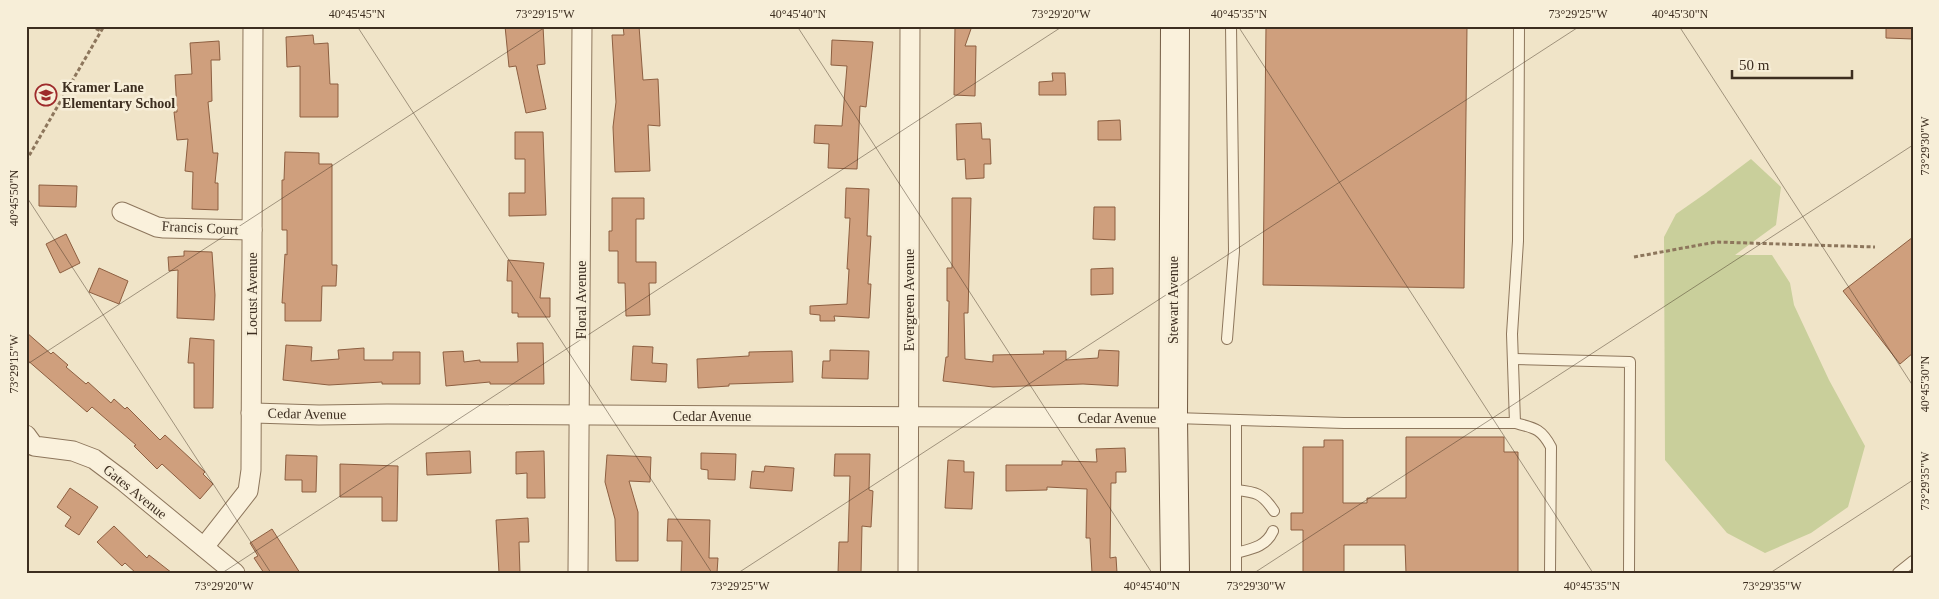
<svg xmlns="http://www.w3.org/2000/svg" width="1939" height="599" font-family="Georgia,serif">
<rect width="100%" height="100%" fill="#f0e4c8"/>
<polygon fill="#c9cf9b" points="1751,159 1781,187 1776,225 1735,255 1772,255 1790,283 1794,305 1829,380 1865,446 1848,507 1811,533 1765,553 1727,533 1665,460 1664,237 1676,214 1706,193"/>
<g fill="#cf9f7d" stroke="#8d5f41">
<polygon points="505,26 543,26 545,64 537,65 546,109 526,113 516,66 509,67"/>
<polygon points="623,26 639,26 643,80 658,79 660,126 648,125 650,171 615,172 613,127 616,102 612,35 624,35"/>
<polygon points="955,26 972,26 965,46 976,46 975,96 954,95"/>
<polygon points="1266,26 1467,26 1464,288 1263,285"/>
<polygon points="1886,26 1913,26 1913,39 1886,38"/>
<polygon points="313,35 314,44 328,43 330,84 338,84 338,117 300,117 300,66 287,67 286,37"/>
<polygon points="832,40 873,42 866,107 860,106 857,169 828,168 829,144 814,143 815,125 842,126 847,66 831,65"/>
<polygon points="219,41 220,60 211,60 212,101 208,102 213,153 218,153 215,183 218,183 218,210 192,209 193,172 185,171 188,139 177,140 174,112 177,112 175,75 192,74 190,43"/>
<polygon points="1052,73 1065,73 1066,95 1039,95 1039,82 1053,81"/>
<polygon points="1120,120 1121,140 1098,140 1098,121"/>
<polygon points="981,123 982,139 990,139 991,164 984,164 984,178 966,179 965,159 957,160 956,124"/>
<polygon points="515,132 543,132 546,215 509,216 509,193 525,193 525,159 515,159"/>
<polygon points="285,152 319,153 319,164 332,164 332,265 337,265 336,286 322,286 321,321 285,321 285,303 282,303 285,254 287,255 287,230 282,230 282,180 284,180"/>
<polygon points="39,185 77,186 76,207 39,206"/>
<polygon points="846,188 869,189 867,236 871,236 868,284 871,284 869,318 834,316 835,321 820,321 820,315 810,314 810,306 847,304 849,269 847,269 850,218 845,218"/>
<polygon points="612,198 644,198 644,219 636,219 636,262 656,262 656,283 649,283 650,315 626,316 625,283 618,283 618,251 609,251 609,231 612,231"/>
<polygon points="952,198 971,198 968,313 964,313 965,359 993,362 993,355 1044,354 1043,351 1066,351 1066,360 1098,358 1099,350 1119,351 1118,386 1083,384 993,387 943,381 946,357 948,357 949,301 947,301 947,268 952,268"/>
<polygon points="1094,207 1115,207 1115,240 1093,239"/>
<polygon points="66,234 80,263 60,273 46,244"/>
<polygon points="1913,237 1913,353 1900,364 1843,291"/>
<polygon points="184,251 212,252 215,295 214,320 177,318 178,270 169,271 168,257 184,256"/>
<polygon points="508,260 544,263 540,298 550,298 550,317 518,317 518,313 512,313 512,281 507,281"/>
<polygon points="99,268 128,281 119,304 89,292"/>
<polygon points="1113,268 1113,294 1091,295 1091,269"/>
<polygon points="26,332 51,354 53,352 68,365 66,367 86,384 88,382 111,403 114,399 125,409 127,407 160,440 165,435 205,472 203,474 213,484 200,499 162,464 157,469 134,446 136,445 92,407 87,412 26,359"/>
<polygon points="190,338 214,340 213,408 194,408 194,363 188,363"/>
<polygon points="517,343 543,343 544,384 490,384 490,382 446,386 443,352 463,351 464,362 480,360 480,362 518,362"/>
<polygon points="286,345 312,347 311,361 339,359 338,350 364,348 364,360 393,360 393,352 420,352 420,384 382,384 382,382 329,385 283,380"/>
<polygon points="633,346 653,347 652,363 667,364 666,382 631,380"/>
<polygon points="830,350 869,351 868,379 822,378 823,361 830,361"/>
<polygon points="792,351 793,382 729,384 729,386 698,388 697,359 749,356 749,352"/>
<polygon points="1406,437 1504,437 1504,452 1518,452 1518,573 1406,573 1405,545 1344,545 1344,573 1303,573 1303,530 1291,530 1291,513 1303,513 1303,447 1324,447 1324,440 1343,440 1343,503 1367,503 1367,498 1406,498"/>
<polygon points="1125,448 1126,472 1116,472 1116,483 1111,483 1110,558 1116,557 1117,573 1092,573 1090,538 1086,538 1087,489 1047,487 1047,490 1006,491 1006,465 1062,465 1062,461 1097,462 1096,449"/>
<polygon points="470,451 471,473 427,475 426,453"/>
<polygon points="544,451 545,498 527,498 527,473 516,474 516,452"/>
<polygon points="701,453 736,454 735,480 708,479 708,470 701,469"/>
<polygon points="835,454 870,454 869,490 873,491 871,527 862,526 861,573 838,573 839,542 848,542 850,476 834,476"/>
<polygon points="286,455 317,456 316,492 302,492 302,480 285,480"/>
<polygon points="607,455 651,457 650,482 629,481 638,512 638,561 616,561 615,519 605,482"/>
<polygon points="948,460 964,461 964,472 974,472 972,509 945,508"/>
<polygon points="340,464 398,466 397,521 382,521 382,497 340,497"/>
<polygon points="765,466 794,468 792,491 750,488 752,471 764,472"/>
<polygon points="70,488 98,507 79,535 65,526 71,517 57,507"/>
<polygon points="528,518 529,542 519,542 520,573 499,573 496,520"/>
<polygon points="668,519 710,520 709,558 718,558 717,573 681,573 682,541 667,541"/>
<polygon points="114,526 147,558 149,555 172,573 136,573 125,563 122,566 97,542"/>
<polygon points="272,529 300,573 264,573 254,558 258,556 250,543"/>
</g>
<g fill="none" stroke-linecap="round" stroke-linejoin="round">
<g stroke="#8d765c" stroke-width="12">
<g id="service">
<polyline points="1227,339 1234,251 1231,26"/>
<polyline points="1514,359 1630,362 1629,573"/>
<path d="M 1174,418 L 1344,423 L 1515,423 C 1534,428 1541,428 1551,447 L 1550,573"/>
<polyline points="1236,420 1236,573"/>
<polyline points="1515,423 1512,334 1518,241 1519,26"/>
<path d="M 1236,490 C 1256,492 1262,493 1274,511"/>
<path d="M 1236,553 C 1251,549 1266,547 1273,531"/>
<polyline points="1898,573 1913,561"/>
</g>
</g>
<g stroke="#8d765c" stroke-width="21">
<g id="minor">
<polyline points="122,212 157,227 164,228 252,230"/>
<polyline points="251,413 319,415 387,414 1173,418"/>
<polyline points="26,435 34,446 73,451 94,459 122,480 235,573"/>
<polyline points="204,547 248,491 251,470 253,26"/>
<polyline points="578,573 582,26"/>
<polyline points="908,573 910,26"/>
</g>
</g>
<g stroke="#6f573f" stroke-width="30">
<polyline id="secondary" points="1175,573 1173,418 1175,26"/>
</g>
<g stroke="#8d765c" stroke-width="3" stroke-dasharray="4 2.5" stroke-linecap="butt">
<polyline points="90,26 101,31"/>
<polyline points="26,161 104,26"/>
<polyline points="1634,257 1716,242 1875,247"/>
</g>
<use href="#service" stroke="#faf1dc" stroke-width="10"/>
<use href="#minor" stroke="#faf1dc" stroke-width="19"/>
<use href="#secondary" stroke="#faf1dc" stroke-width="28"/>
</g>
<path fill="none" stroke="#3d2e20" stroke-width="1" stroke-opacity="0.45" d="M 357,26 L 712,573M 797,26 L 1152,573M 1238,26 L 1593,573M 1679,26 L 1913,386M 26,29 L 31,26M 26,196 L 271,573M 26,365 L 547,26M 222,573 L 1063,26M 738,573 L 1580,26M 1254,573 L 1913,145M 1770,573 L 1913,480"/>
<defs>
<g id="school-ring" transform="scale(1.125)"><circle r="9.5" fill="#f7eed8" stroke="#9e2a2b" stroke-width="1.5"/><path d="M0-5L7-2L0 1L-7-2ZM-4 1L0 2.5L4 1V4Q0 6-4 4Z" fill="#9e2a2b"/></g>
</defs>
<g fill-rule="evenodd">
<use href="#school-ring" x="46" y="95"/>
</g>
<g text-anchor="middle" dominant-baseline="central" stroke-width="5" stroke-linejoin="round" paint-order="stroke">
<g font-size="14" font-weight="bold" fill="#3d2e20" stroke="#f7eed8" text-anchor="start">
<text x="62" y="87">Kramer Lane<tspan x="62" dy="16">Elementary School</tspan></text>
</g>
<g font-size="14" fill="#3d2e20" stroke="#f7eed8">
<text transform="translate(200 228) rotate(3)">Francis Court</text>
<text transform="translate(252 294) rotate(-90)">Locust Avenue</text>
<text transform="translate(581 300) rotate(-90)">Floral Avenue</text>
<text transform="translate(909 300) rotate(-90)">Evergreen Avenue</text>
<text transform="translate(1173 300) rotate(-90)">Stewart Avenue</text>
<text transform="translate(307 414) rotate(1)">Cedar Avenue</text>
<text x="712" y="416">Cedar Avenue</text>
<text x="1117" y="418">Cedar Avenue</text>
<text transform="translate(135 492) rotate(39)">Gates Avenue</text>
</g>
</g>
<rect width="1939" height="599" fill="none" stroke="#f7eed8" stroke-width="55"/>
<path d="M1732 70v8h120v-8" fill="none" stroke="#3d2e20" stroke-width="2.5"/>
<text x="1739" y="70" font-size="15" fill="#3d2e20" stroke="#f7eed8" stroke-width="4" paint-order="stroke">50 m</text>
<rect x="28" y="28" width="1884" height="544" fill="none" stroke="#3d2e20" stroke-width="2"/>
<g font-size="12" text-anchor="middle" fill="#3d2e20">
<text x="357" y="18">40°45'45"N</text>
<text x="545" y="18">73°29'15"W</text>
<text x="798" y="18">40°45'40"N</text>
<text x="1061" y="18">73°29'20"W</text>
<text x="1239" y="18">40°45'35"N</text>
<text x="1578" y="18">73°29'25"W</text>
<text x="1680" y="18">40°45'30"N</text>
<text transform="translate(1925 146) rotate(-90)" y="4">73°29'30"W</text>
<text transform="translate(14 198) rotate(-90)" y="4">40°45'50"N</text>
<text transform="translate(14 364) rotate(-90)" y="4">73°29'15"W</text>
<text transform="translate(1925 384) rotate(-90)" y="4">40°45'30"N</text>
<text transform="translate(1925 481) rotate(-90)" y="4">73°29'35"W</text>
<text x="224" y="590">73°29'20"W</text>
<text x="740" y="590">73°29'25"W</text>
<text x="1152" y="590">40°45'40"N</text>
<text x="1256" y="590">73°29'30"W</text>
<text x="1592" y="590">40°45'35"N</text>
<text x="1772" y="590">73°29'35"W</text>
</g>
</svg>
